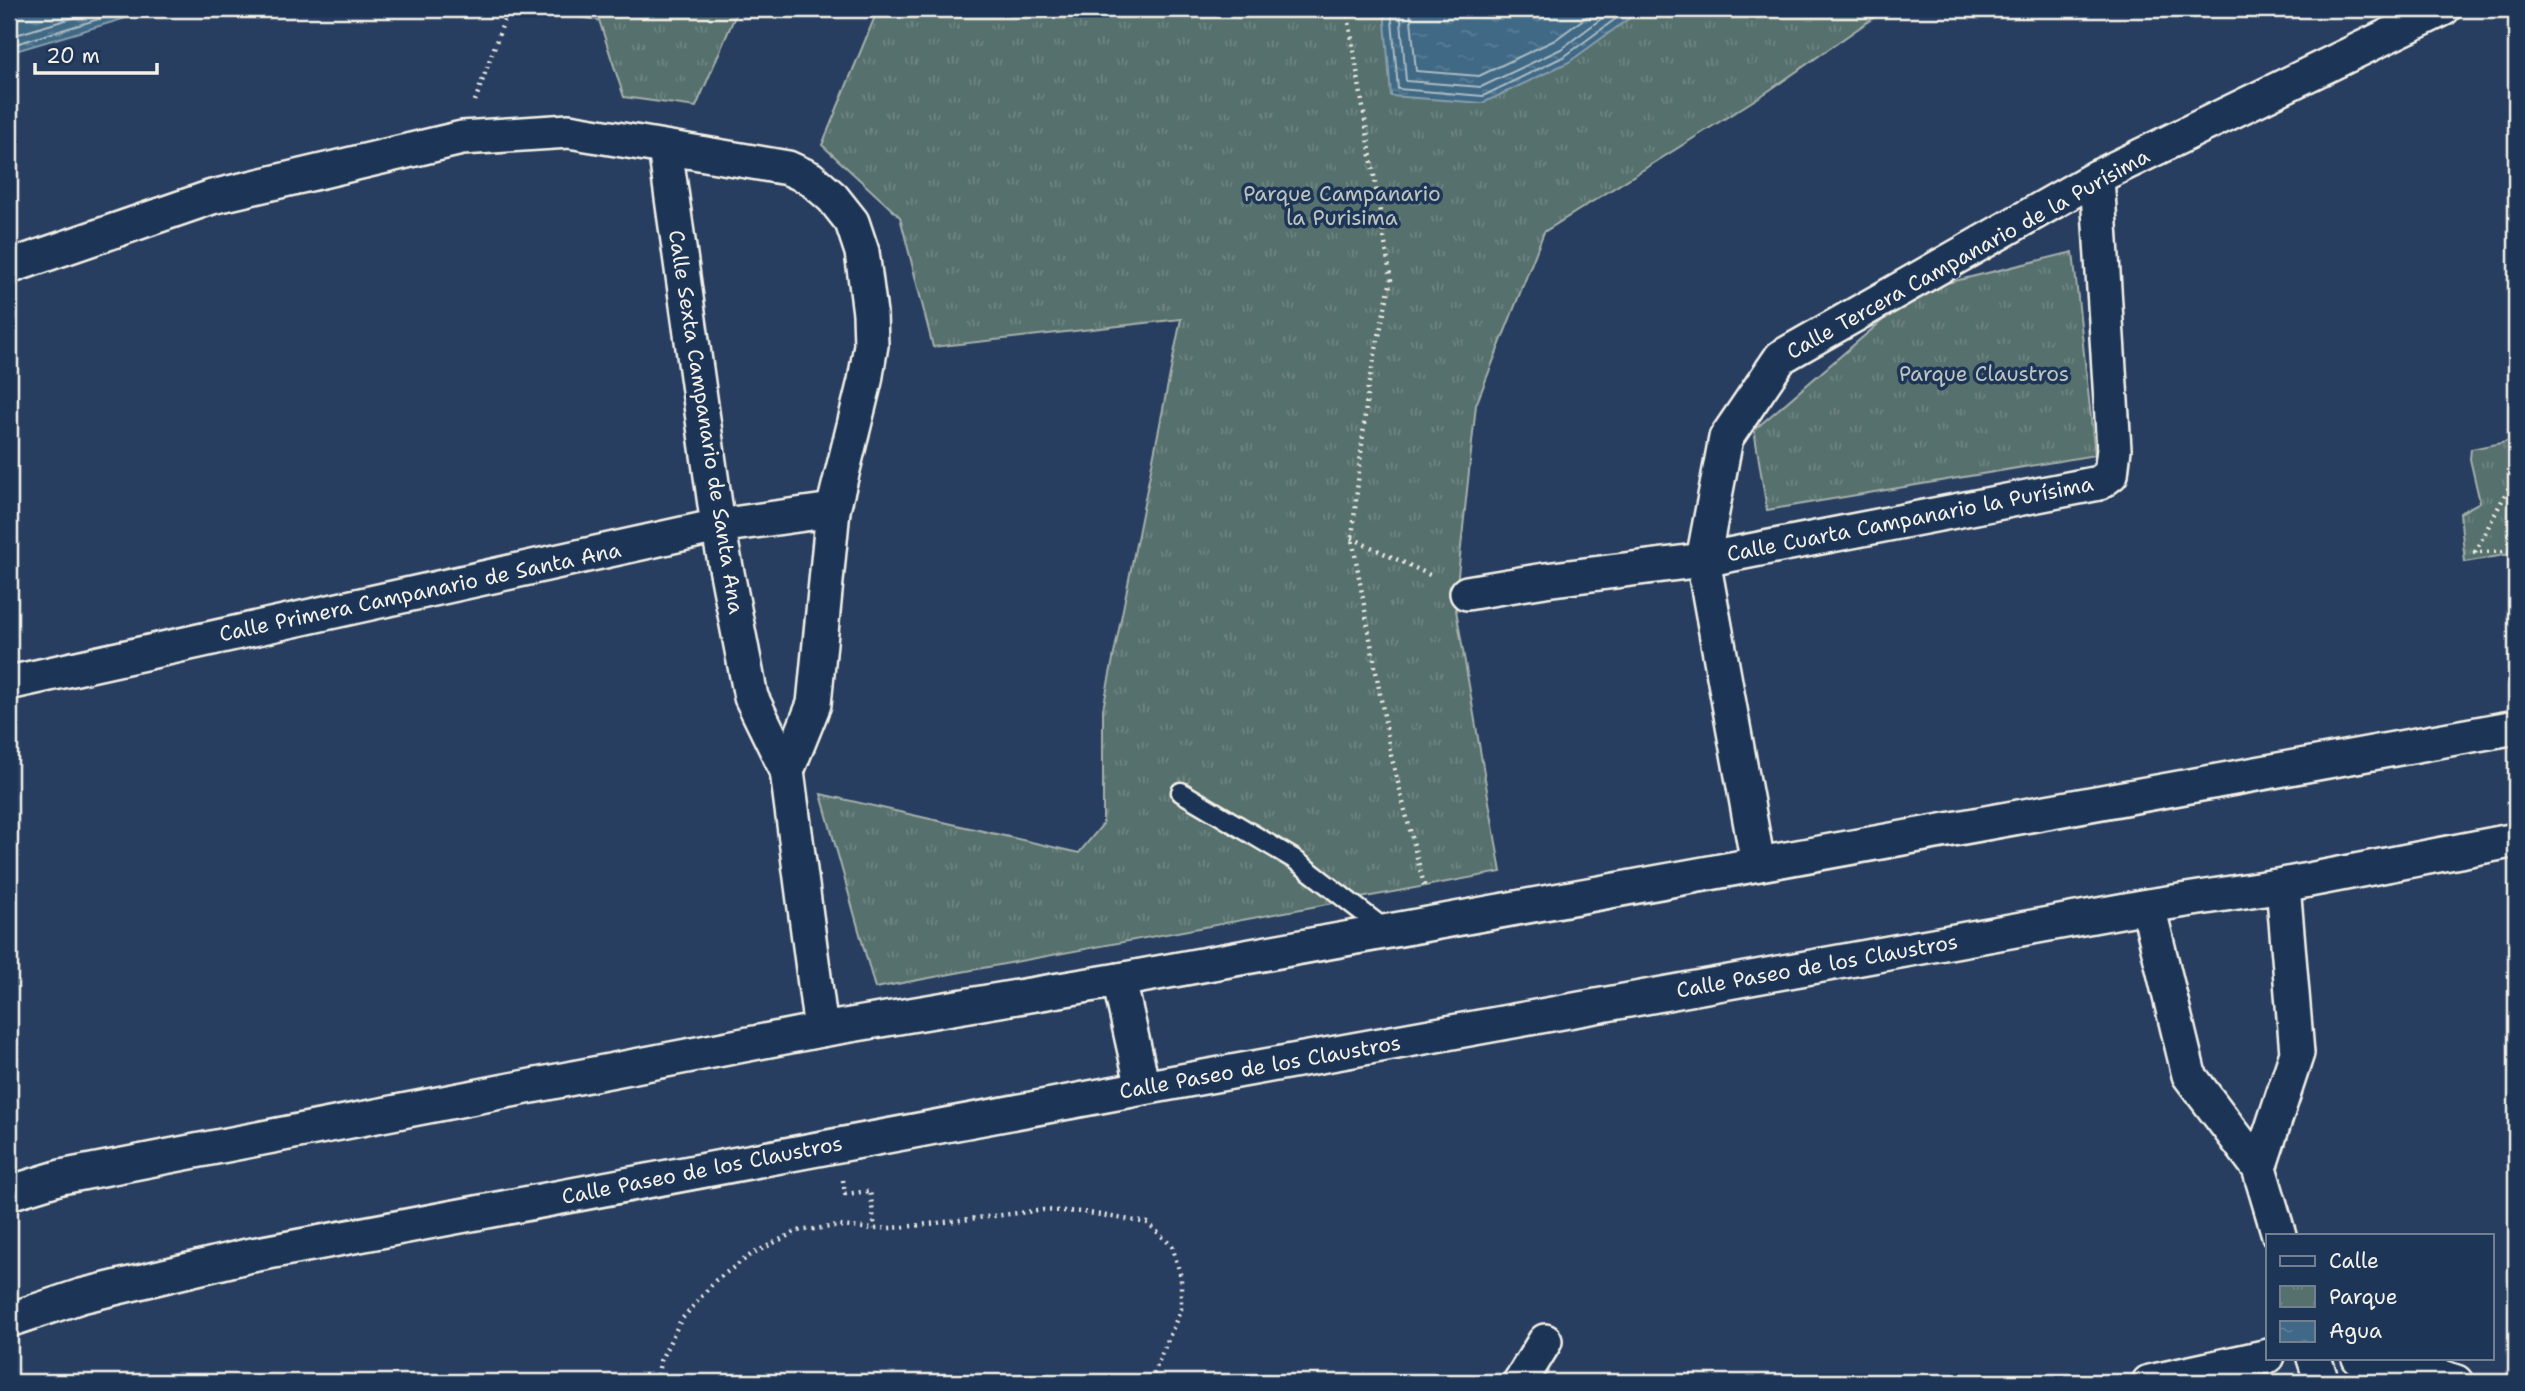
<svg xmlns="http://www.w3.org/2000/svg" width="2525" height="1391" font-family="'Shantell Sans',sans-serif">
<defs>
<pattern id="park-tufts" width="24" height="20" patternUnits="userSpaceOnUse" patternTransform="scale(1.75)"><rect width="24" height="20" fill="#56706d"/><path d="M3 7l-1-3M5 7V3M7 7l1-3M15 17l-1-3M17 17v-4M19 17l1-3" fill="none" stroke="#6f8582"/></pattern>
<pattern id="water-ripples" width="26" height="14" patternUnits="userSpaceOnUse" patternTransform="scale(1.75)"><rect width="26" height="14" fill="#3f6986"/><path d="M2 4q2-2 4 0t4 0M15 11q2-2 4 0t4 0" fill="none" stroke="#5b7f97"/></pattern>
</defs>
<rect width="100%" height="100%" fill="#283e61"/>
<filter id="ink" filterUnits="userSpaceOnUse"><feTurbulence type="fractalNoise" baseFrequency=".0143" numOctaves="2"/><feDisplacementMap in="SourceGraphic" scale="14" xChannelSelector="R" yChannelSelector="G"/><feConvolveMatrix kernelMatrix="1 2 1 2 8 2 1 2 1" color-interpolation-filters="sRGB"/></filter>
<g filter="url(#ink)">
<g fill="url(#park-tufts)" stroke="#a5b0aa" stroke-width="2">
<polygon points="527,9 738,9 696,107 624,97 599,20"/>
<polygon points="878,9 1886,9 1767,92 1544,232 1476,405 1455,604 1501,872 875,988 821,794 1079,853 1103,824 1103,709 1181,319 933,347 900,217 822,145"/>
<polygon points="2073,252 2095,455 1767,510 1754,430 1918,290"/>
<polygon points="2516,440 2516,553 2465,562 2460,513 2480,502 2470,459 2471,449"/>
</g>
<g fill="url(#water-ripples)" stroke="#879fad" stroke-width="2">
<polygon points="9,9 156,9 9,53"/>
<polygon points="1384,9 1642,9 1569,62 1483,103 1391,96"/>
</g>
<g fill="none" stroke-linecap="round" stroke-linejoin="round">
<g stroke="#acbbc1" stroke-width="2">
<polyline points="1391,9 1398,89 1483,96 1565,56 1629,9"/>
<polyline points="1400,9 1406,81 1481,87 1561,49 1614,9"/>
<polyline points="1410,9 1416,71 1479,76 1555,40 1597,9"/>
<polyline points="9,37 102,9"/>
<polyline points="9,46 132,9"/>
</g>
<g stroke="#f4f1e8" stroke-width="23">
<polyline id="lane" points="1181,792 1294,859 1387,931"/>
</g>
<g stroke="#f4f1e8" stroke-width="38">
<g id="street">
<polyline points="665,148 718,526 751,697 787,771 821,1030"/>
<polyline points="9,267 212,197 462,138 569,131 788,168 810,178 833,198 852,222 862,252 870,313 871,345 865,381 833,510 814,704 787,771"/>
<polyline points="1467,593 1545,580 1703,560 2099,483 2111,474 2114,449 2097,177"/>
<polyline points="9,683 718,526 833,510"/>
<polyline points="1758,864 1703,560 1726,438 1781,357 2097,177 2443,9"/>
<polyline points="2148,906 2189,1075 2259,1168 2279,1235"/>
<polyline points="1119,980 1143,1088"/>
<polyline points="2259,1168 2297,1053 2283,885"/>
<polyline points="9,1193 61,1177 821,1030 1119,980 2516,727"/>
<polyline points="9,1320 81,1296 247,1256 1143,1088 2148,906 2283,885 2516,840"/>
<polyline points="2314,1358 2322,1382"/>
<polyline points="2359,1358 2432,1374 2456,1382"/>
<polyline points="1520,1382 1545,1341"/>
<polyline points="2149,1382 2268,1356"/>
</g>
</g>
<g stroke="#f4f1e8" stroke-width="4.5" stroke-dasharray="2 5" stroke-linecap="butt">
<polyline points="1347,9 1391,280 1368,387 1352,538 1391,755 1425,889"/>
<polyline points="475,101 508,9"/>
<polyline points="2516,483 2515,476 2475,552 2516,551"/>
<polyline points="1352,538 1434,577"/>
<polyline points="843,1180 845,1194 870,1191 875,1229"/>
<polyline points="657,1382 660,1361 681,1320 716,1280 752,1254 797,1231 839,1226 875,1229 904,1227 1043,1210 1083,1212 1148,1223 1172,1246 1181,1277 1181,1309 1150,1382"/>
</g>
<use href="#lane" stroke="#1d3557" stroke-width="18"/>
<use href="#street" stroke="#1d3557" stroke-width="33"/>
</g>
</g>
<g text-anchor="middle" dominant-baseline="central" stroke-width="7" stroke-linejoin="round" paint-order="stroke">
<g font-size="21" fill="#bdc4bd" stroke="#1d3557">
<text x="1342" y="194">Parque Campanario<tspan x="1342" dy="24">la Purisima</tspan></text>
<text x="1984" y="374">Parque Claustros</text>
</g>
<g font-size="21" fill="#f4f1e8" stroke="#1d3557">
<text transform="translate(1968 254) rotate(-29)">Calle Tercera Campanario de la Purísima</text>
<text transform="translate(706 422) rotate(81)">Calle Sexta Campanario de Santa Ana</text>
<text transform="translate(1910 519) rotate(-11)">Calle Cuarta Campanario la Purísima</text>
<text transform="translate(420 592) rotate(-12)">Calle Primera Campanario de Santa Ana</text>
<text transform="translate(1817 966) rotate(-10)">Calle Paseo de los Claustros</text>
<text transform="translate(1260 1067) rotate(-10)">Calle Paseo de los Claustros</text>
<text transform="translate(702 1170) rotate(-11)">Calle Paseo de los Claustros</text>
</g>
</g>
<rect width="2525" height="1391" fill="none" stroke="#1d3557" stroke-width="35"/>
<rect x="18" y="18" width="2490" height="1356" fill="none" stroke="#f4f1e8" stroke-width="2.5" filter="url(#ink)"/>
<rect x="2266" y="1234" width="228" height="126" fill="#1d3557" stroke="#738091" stroke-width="2"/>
<rect x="2280" y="1256" width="35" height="10" fill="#1d3557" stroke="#738091" stroke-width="2"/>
<text x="2329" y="1268" font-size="21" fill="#f4f1e8">Calle</text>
<rect x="2280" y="1286" width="35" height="21" fill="url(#park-tufts)" stroke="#738091" stroke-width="2"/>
<text x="2329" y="1304" font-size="21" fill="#f4f1e8">Parque</text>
<rect x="2280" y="1321" width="35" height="21" fill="url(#water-ripples)" stroke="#738091" stroke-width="2"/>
<text x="2329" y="1338" font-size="21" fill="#f4f1e8">Agua</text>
<path d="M35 63v10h122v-10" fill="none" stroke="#f4f1e8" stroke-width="3.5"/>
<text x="46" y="63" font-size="21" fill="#f4f1e8" stroke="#1d3557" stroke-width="5" paint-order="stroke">20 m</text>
</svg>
